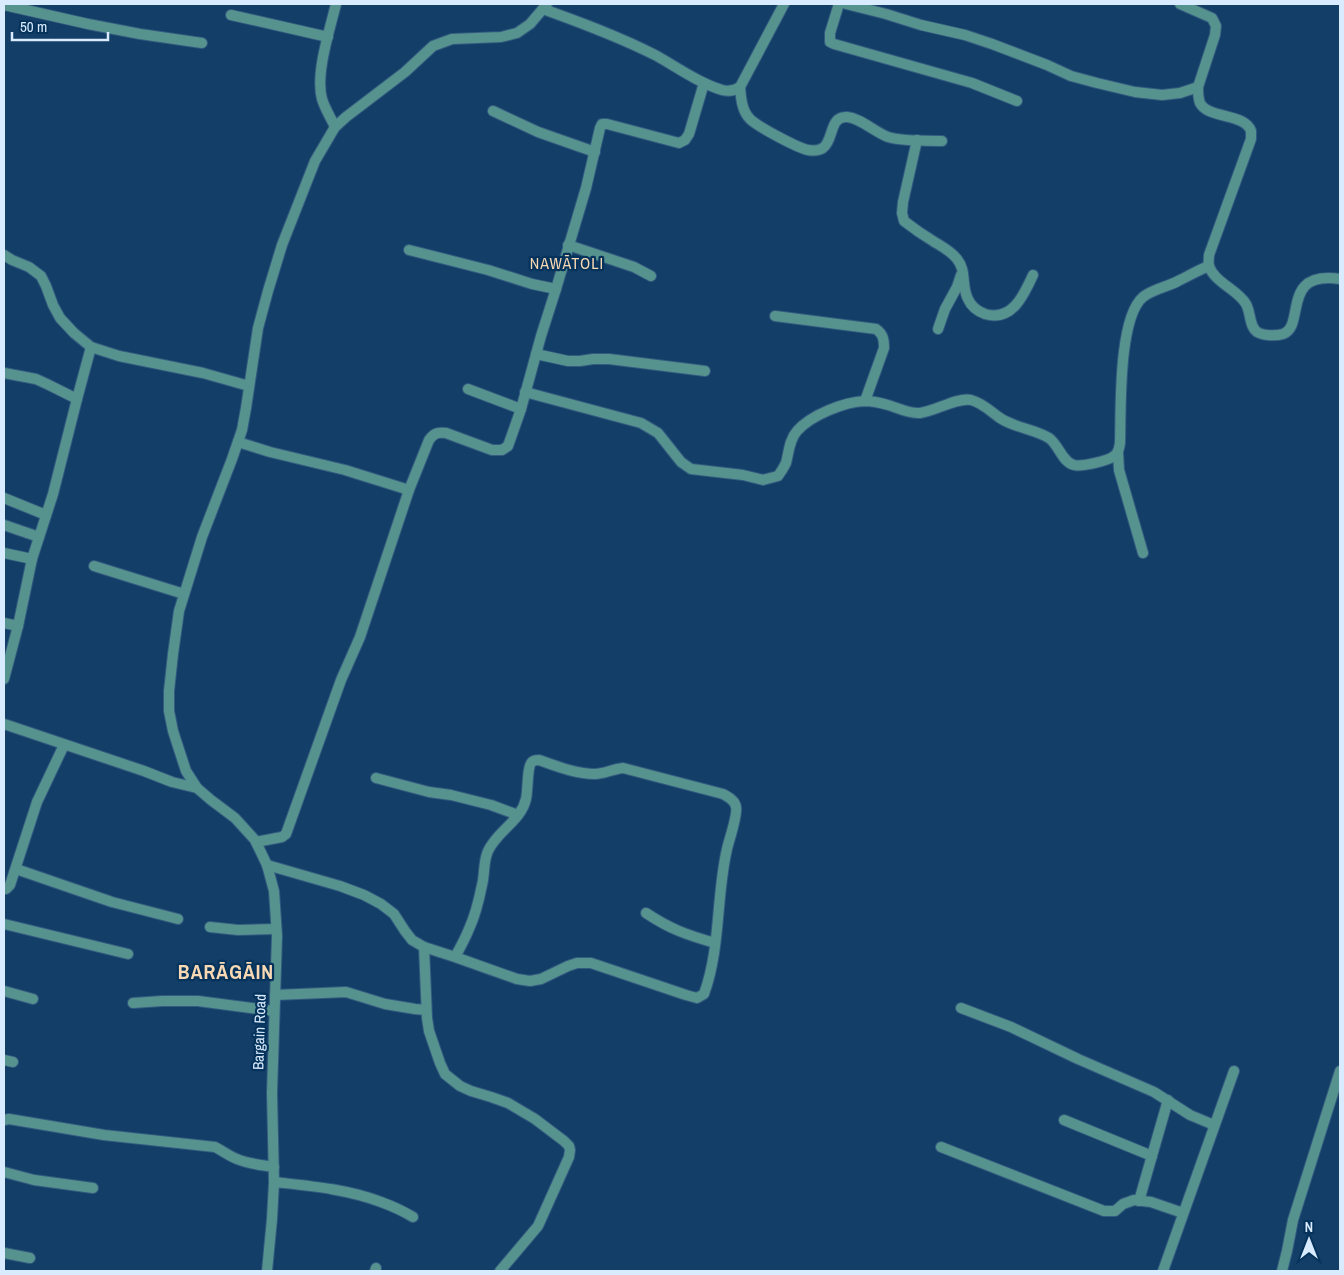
<svg xmlns="http://www.w3.org/2000/svg" width="1344" height="1275" font-family="'Archivo Narrow',sans-serif">
<rect width="100%" height="100%" fill="#133e67"/>
<g fill="none" stroke-linecap="round" stroke-linejoin="round">
<g stroke="#335a7f" stroke-width="12">
<g id="minor">
<polyline points="846,4 886,14 921,25 965,35 992,44 1047,65 1071,76 1097,83 1135,92 1162,95 1180,93 1198,87"/>
<path d="M 1180,4 L 1212,18 L 1216,26 L 1215,35 L 1198,87 C 1198,93 1198,98 1200,103 C 1208,119 1245,113 1251,131 C 1251,134 1251,136 1251,139 L 1209,255 C 1209,258 1208,263 1209,266 C 1214,282 1238,290 1246,304 C 1251,313 1249,326 1257,332 C 1264,336 1276,336 1283,334 C 1306,326 1280,270 1340,279"/>
<polyline points="4,5 88,24 140,34 202,43"/>
<polyline points="838,7 830,33 830,42 834,44 972,83 1017,101"/>
<path d="M 543,9 C 582,23 620,37 657,56 C 678,68 699,83 722,90 C 729,92 734,91 740,87 L 784,4"/>
<polyline points="231,15 328,37"/>
<path d="M 740,87 C 741,99 742,111 750,119 C 758,127 798,148 808,150 C 813,151 818,151 823,148 C 834,140 829,116 847,117 C 860,118 875,132 888,137 C 905,142 925,140 942,141"/>
<polyline points="493,111 538,132 595,152"/>
<path d="M 335,127 C 331,118 325,109 322,99 C 315,74 330,29 336,4"/>
<path d="M 917,140 L 903,202 L 902,213 L 904,221 C 913,228 923,235 933,241 C 941,246 951,251 957,259 C 967,271 961,286 968,299 C 971,306 977,311 985,314 C 1012,322 1024,295 1033,275"/>
<polyline points="568,245 634,267 651,276"/>
<polyline points="409,250 488,270 532,284 556,289"/>
<polyline points="4,255 12,260 29,267 41,276 46,286 53,305 60,318 74,333 91,347 119,356 203,373 249,386"/>
<path d="M 775,316 L 876,329 C 883,334 884,339 884,348 L 865,401"/>
<polyline points="938,329 945,309 957,287 961,275"/>
<polyline points="536,354 568,361 580,361 593,359 609,359 705,371"/>
<polyline points="4,373 36,379 49,385 77,399"/>
<polyline points="468,389 521,409"/>
<path d="M 525,392 L 641,423 L 658,433 L 681,462 L 691,469 L 743,475 L 763,480 L 778,476 C 781,472 784,467 786,463 C 789,452 789,440 797,431 C 811,415 844,402 865,401 C 872,401 881,403 888,405 C 898,408 909,414 920,413 C 936,411 957,397 971,400 C 983,403 991,412 1000,418 C 1015,428 1034,429 1049,438 C 1059,445 1062,462 1074,465 C 1081,467 1108,461 1114,456 C 1119,453 1119,448 1120,443 C 1121,411 1118,318 1143,297 C 1153,289 1167,287 1178,281 C 1189,276 1198,270 1209,266"/>
<polyline points="238,442 270,452 345,470 409,490"/>
<polyline points="1118,452 1119,470 1143,553"/>
<polyline points="4,498 46,515"/>
<polyline points="4,525 39,537"/>
<polyline points="4,553 32,559"/>
<polyline points="94,566 184,594"/>
<polyline points="4,623 18,626"/>
<polyline points="4,679 18,626 32,559 53,494 77,399 91,347"/>
<polyline points="4,724 144,771 172,782 197,788 211,800 235,818 255,840 267,865 274,891 277,936 272,1093 274,1182 272,1219 267,1271"/>
<polyline points="376,778 429,792 451,795 491,805 518,815"/>
<polyline points="197,788 186,771 173,731 169,711 169,691 173,654 179,611 202,537 232,459 242,430 246,408 258,328 268,291 282,245 315,161 335,127 346,117 405,72 433,46 452,39 501,37 517,33 530,24 547,4"/>
<path d="M 256,842 L 282,837 L 286,834 L 341,680 L 360,637 L 409,490 L 429,440 C 434,433 438,432 446,433 L 492,450 L 502,450 L 508,446 L 521,409 L 541,336 L 556,289 L 586,188 L 600,128 L 602,124 L 607,124 L 679,143 L 685,140 L 689,134 L 704,83"/>
<path d="M 267,865 L 340,886 L 364,895 L 381,904 L 394,914 L 405,931 L 412,940 L 424,947 L 455,957 L 517,979 L 530,981 L 541,979 L 568,966 L 577,963 L 591,963 L 686,995 L 697,998 L 704,994 C 721,947 716,896 727,849 C 729,840 738,815 736,807 C 735,800 728,797 723,794 L 623,768 C 613,769 604,774 595,774 C 576,774 556,766 539,760 C 536,760 534,760 532,762 C 527,766 528,791 526,799 C 521,821 497,831 488,851 C 483,862 485,874 482,885 C 479,900 475,916 469,929 C 465,939 460,948 455,957"/>
<polyline points="16,869 112,902 178,919"/>
<polyline points="4,889 6,889 10,885 37,802 64,745"/>
<path d="M 646,913 C 670,929 687,935 715,943"/>
<polyline points="4,924 128,954"/>
<polyline points="210,927 238,930 276,929"/>
<polyline points="424,947 427,1018 429,1031 440,1063 445,1074 460,1086 471,1091 491,1097 508,1103 535,1119 564,1141 569,1146 570,1150 569,1157 538,1226 500,1271"/>
<polyline points="4,991 33,999"/>
<polyline points="275,995 346,992 385,1004 415,1009 426,1010"/>
<polyline points="133,1003 162,1001 198,1001 274,1011"/>
<polyline points="961,1008 1011,1027 1078,1059 1154,1092 1190,1115 1214,1125"/>
<polyline points="4,1060 13,1062"/>
<path d="M 4,1120 L 9,1119 L 104,1135 L 215,1147 C 223,1151 229,1156 237,1159 C 248,1164 262,1165 274,1167"/>
<polyline points="1064,1120 1152,1156"/>
<polyline points="941,1147 1104,1211 1115,1211 1123,1204 1134,1200 1151,1202 1183,1213"/>
<polyline points="4,1172 34,1180 93,1188"/>
<path d="M 274,1182 C 310,1186 347,1189 381,1202 C 392,1206 403,1211 413,1217"/>
<polyline points="1139,1201 1168,1100"/>
<polyline points="4,1253 30,1258"/>
<polyline points="375,1271 376,1268"/>
<polyline points="1163,1271 1234,1071"/>
<polyline points="1282,1271 1287,1251 1293,1220 1340,1071"/>
</g>
</g>
<use href="#minor" stroke="#56938f" stroke-width="10"/>
</g>
<g text-anchor="middle" dominant-baseline="central" stroke-width="4.5" stroke-linejoin="round" paint-order="stroke">
<g font-size="15" fill="#d9ebfe" stroke="#05335b">
<text transform="translate(259 1032) rotate(-88)">Bargain Road</text>
</g>
<g font-size="16" letter-spacing="1" fill="#f9d9b4" stroke="#05335b">
<text x="567" y="263">NAWĀTOLI</text>
</g>
<g font-size="20" font-weight="bold" letter-spacing="1" fill="#f9d9b4" stroke="#05335b">
<text x="226" y="971">BARĀGĀIN</text>
</g>
</g>
<rect width="1344" height="1275" fill="none" stroke="#d9ebfe" stroke-width="10"/>
<g transform="translate(1309 1240)" stroke="#05335b" stroke-width="4" paint-order="stroke">
<path d="M0-4L9 19L0 12L-9 19Z" fill="#d9ebfe"/>
<text y="-8" font-size="14" font-weight="bold" text-anchor="middle" fill="#d9ebfe">N</text>
</g>
<path d="M12 32v8h96v-8" fill="none" stroke="#d9ebfe" stroke-width="2.5"/>
<text x="20" y="32" font-size="15" fill="#d9ebfe" stroke="#05335b" stroke-width="4" paint-order="stroke">50 m</text>
</svg>
